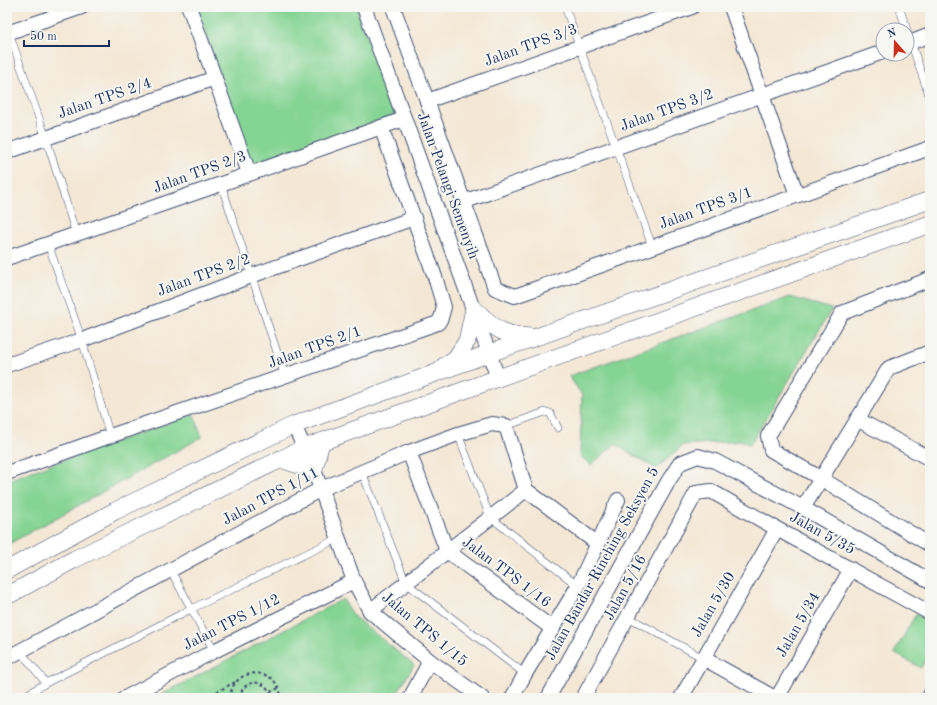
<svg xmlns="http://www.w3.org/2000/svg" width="937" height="705" font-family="'Old Standard TT',serif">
<rect width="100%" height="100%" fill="#f6f6f2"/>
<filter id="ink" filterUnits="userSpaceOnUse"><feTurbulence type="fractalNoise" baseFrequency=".025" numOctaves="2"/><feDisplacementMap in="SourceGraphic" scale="8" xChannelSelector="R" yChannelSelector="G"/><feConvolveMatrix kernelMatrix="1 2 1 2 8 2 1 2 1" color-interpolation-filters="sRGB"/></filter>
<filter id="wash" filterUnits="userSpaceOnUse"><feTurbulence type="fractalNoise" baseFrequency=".012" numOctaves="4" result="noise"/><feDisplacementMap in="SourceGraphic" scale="16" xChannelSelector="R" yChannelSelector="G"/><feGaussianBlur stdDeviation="0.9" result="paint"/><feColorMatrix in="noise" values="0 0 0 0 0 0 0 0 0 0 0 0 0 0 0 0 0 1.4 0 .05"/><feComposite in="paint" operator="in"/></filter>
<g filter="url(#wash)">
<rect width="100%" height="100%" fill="#f4e8d5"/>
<g fill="#84d493" stroke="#508278">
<polygon points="197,7 357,7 395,115 251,168"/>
<polygon points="790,297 832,309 750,445 743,441 683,445 656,469 615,444 591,465 580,456 582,395 569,376"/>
<polygon points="194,414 202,437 7,545 7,480"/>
<polygon points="343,599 352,615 414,665 394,698 155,698"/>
<polygon points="916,614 930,622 930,652 921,668 894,653"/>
</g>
</g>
<g filter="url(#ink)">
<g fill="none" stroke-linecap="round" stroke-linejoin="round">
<g stroke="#3c4b70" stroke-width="8">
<g id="service">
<polyline points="565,7 652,246"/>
<polyline points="899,7 907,30"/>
<polyline points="8,30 46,138 76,234"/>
<polyline points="907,31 930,98"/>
<polyline points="221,184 285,376"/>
<polyline points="48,244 82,340 110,436"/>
<polyline points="506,426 545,412 550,413 558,428"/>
<polyline points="458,434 490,517 578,586"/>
<polyline points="362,472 406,583 525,674"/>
<polyline points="170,569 214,651"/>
<polyline points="628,617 703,658"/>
<polyline points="20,651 46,683 191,609 339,538"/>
<polyline points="21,698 46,683"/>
</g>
</g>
<g stroke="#3c4b70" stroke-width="16">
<g id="minor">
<polyline points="189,7 249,173"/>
<polyline points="364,7 498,378"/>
<polyline points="393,7 495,288 515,296 930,148"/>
<polyline points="731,7 797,195"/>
<polyline points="7,33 82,7"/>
<polyline points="907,44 930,35"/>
<polyline points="427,101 692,7"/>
<polyline points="7,152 215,78"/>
<polyline points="463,202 883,52"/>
<polyline points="7,258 221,184 404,119"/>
<polyline points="930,279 842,313 768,436 771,450 822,479 930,545"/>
<polyline points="7,365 82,340 251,276 414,218"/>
<polyline points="857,419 930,459"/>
<polyline points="294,425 314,470 354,581 370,611 430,661 482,698"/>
<polyline points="409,452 447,551 553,629"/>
<polyline points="7,473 110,436 438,323 441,318 444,307 435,277 381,127"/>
<polyline points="803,508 889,368 930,352"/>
<polyline points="370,611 526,490"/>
<polyline points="7,658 321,489 409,452 458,434 492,424 506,426 526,490 598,544"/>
<polyline points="703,658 775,698"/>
<polyline points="125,698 214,651 354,581"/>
<polyline points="410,698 430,661"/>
<polyline points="512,698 525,674 578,586 618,500"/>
<polyline points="548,698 669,480 680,463 698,456 715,461 803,508 930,581"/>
<polyline points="583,698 696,493 711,491 777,529 930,613"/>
<polyline points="681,698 777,529"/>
<polyline points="777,698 851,569"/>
<polyline points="929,698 930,695"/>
</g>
</g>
<g stroke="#3c4b70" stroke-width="18">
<g id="tertiary">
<path d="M 474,309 C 494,328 503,336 531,337"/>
<polyline points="443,367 456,358 467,341 474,309"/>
<polyline points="280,459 314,470 321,442"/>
<polyline points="7,570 115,511 294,425 490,353 930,200"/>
<polyline points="7,596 75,559 304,448 498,378 930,224"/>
</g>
</g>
<g stroke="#3c4b70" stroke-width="2" stroke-dasharray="3 3" stroke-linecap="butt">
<polyline points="270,692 279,688"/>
<polyline points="280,694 285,698"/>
<polyline points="185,698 201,695 209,696"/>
<polyline points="212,698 209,696 237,681"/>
<path d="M 230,698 C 232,665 279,665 281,698"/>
<path d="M 240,698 C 241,678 269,677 271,698"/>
</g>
<use href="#service" stroke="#fff" stroke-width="7"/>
<use href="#minor" stroke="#fff" stroke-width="14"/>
<use href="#tertiary" stroke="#fff" stroke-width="17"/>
</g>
</g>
<g text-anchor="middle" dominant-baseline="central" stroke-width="4" stroke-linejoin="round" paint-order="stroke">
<g font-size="15" fill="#1b2f5e" stroke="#f6f6f2">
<text transform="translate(531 46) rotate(-20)">Jalan TPS 3/3</text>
<text transform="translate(105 99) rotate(-19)">Jalan TPS 2/4</text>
<text transform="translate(667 111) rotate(-20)">Jalan TPS 3/2</text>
<text transform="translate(200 173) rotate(-20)">Jalan TPS 2/3</text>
<text transform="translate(447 186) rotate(70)">Jalan Pelangi Semenyih</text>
<text transform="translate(706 209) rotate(-20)">Jalan TPS 3/1</text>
<text transform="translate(204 276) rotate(-20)">Jalan TPS 2/2</text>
<text transform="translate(315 348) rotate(-20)">Jalan TPS 2/1</text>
<text transform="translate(271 497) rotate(-28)">Jalan TPS 1/11</text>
<text transform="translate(822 534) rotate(29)">Jalan 5/35</text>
<text transform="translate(603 564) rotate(-61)">Jalan Bandar Rinching Seksyen 5</text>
<text transform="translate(506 573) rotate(37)">Jalan TPS 1/16</text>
<text transform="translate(626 588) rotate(-61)">Jalan 5/16</text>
<text transform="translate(714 605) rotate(-60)">Jalan 5/30</text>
<text transform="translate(232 623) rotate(-27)">Jalan TPS 1/12</text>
<text transform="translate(799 625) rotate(-60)">Jalan 5/34</text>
<text transform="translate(424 630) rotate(40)">Jalan TPS 1/15</text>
</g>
</g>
<rect width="937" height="705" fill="none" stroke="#f6f6f2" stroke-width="24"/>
<g transform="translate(895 42) rotate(340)"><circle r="19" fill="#f6f6f2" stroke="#9ea6b7"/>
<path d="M0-3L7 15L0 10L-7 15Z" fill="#c8321e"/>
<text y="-6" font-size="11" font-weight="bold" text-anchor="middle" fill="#1b2f5e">N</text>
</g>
<path d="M24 40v6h85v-6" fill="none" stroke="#1b2f5e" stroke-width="2"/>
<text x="30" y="40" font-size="12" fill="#1b2f5e" stroke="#f6f6f2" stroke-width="3" paint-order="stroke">50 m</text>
</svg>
